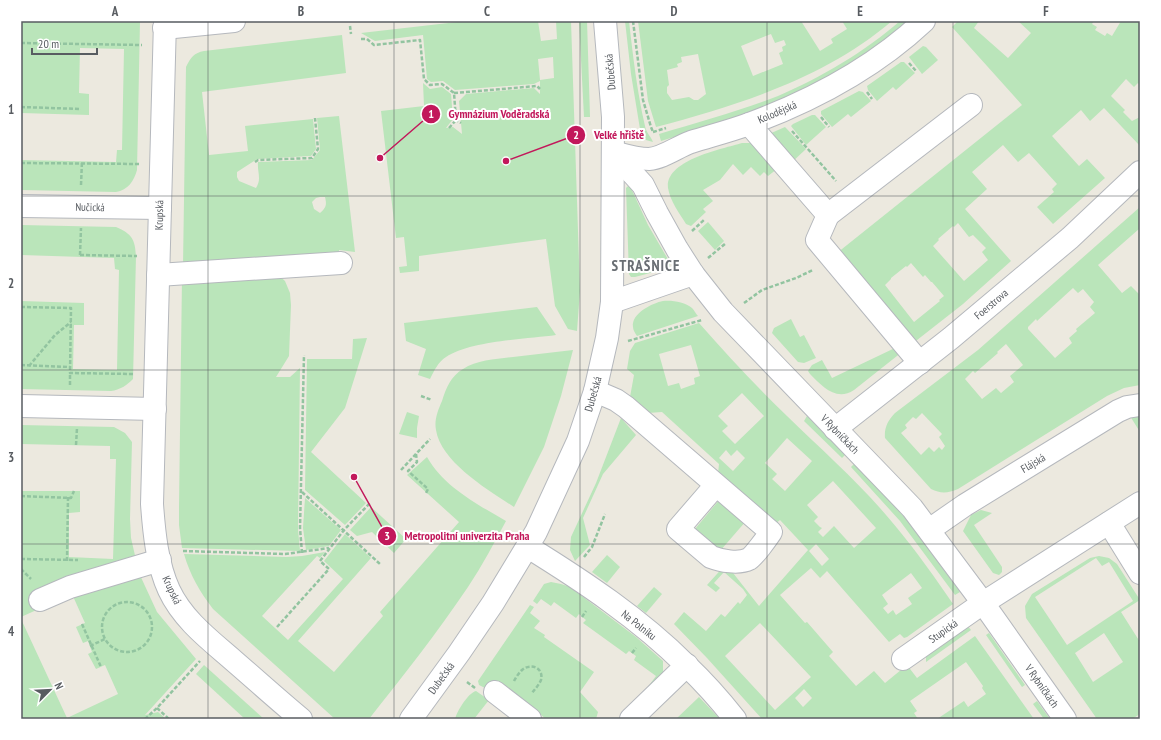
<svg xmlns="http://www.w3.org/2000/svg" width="1161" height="740" font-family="'PT Sans Narrow',sans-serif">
<rect width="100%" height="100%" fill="#ece9df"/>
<g fill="#bae5ba" fill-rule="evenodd">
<path d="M 21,21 L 140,21 L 137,170 C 134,181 128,190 116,192 L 21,190 L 21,160 L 116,162 L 117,150 L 122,150 L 124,49 L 80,48 L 79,93 L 89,94 L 89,115 L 21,113 Z"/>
<path d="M 466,21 L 538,21 L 541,41 L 557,39 L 556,21 L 571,21 L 580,291 L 577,331 L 568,329 L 555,306 L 546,239 L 419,256 L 419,271 L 400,273 L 399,267 L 407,266 L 404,237 L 396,238 L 381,111 L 424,106 L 423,83 L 430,89 L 442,87 L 451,94 L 453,119 L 446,128 L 453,127 L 462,134 L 459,101 L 466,94 L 534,88 L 540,94 L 540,81 L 534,84 L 455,90 L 443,81 L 431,82 L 427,79 L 423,35 L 375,41 L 361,33 ZM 553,57 L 554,78 L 540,80 L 538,59 Z"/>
<polygon points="579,21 587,21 590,117 584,117"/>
<path d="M 625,21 L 629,21 C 633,56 637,91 645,126 C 646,133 651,136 653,142 L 646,140 L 640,129 L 631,74 Z"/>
<path d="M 638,21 L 801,21 L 820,51 L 833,43 L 831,39 L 847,29 L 842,21 L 892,21 C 825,78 739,105 656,127 L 648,101 ZM 771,34 L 775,43 L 784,40 L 786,45 L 782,47 L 783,51 L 779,53 L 783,64 L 753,76 L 741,46 ZM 698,54 L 706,94 L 698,100 L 694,100 L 689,97 L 672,100 L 667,93 L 667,87 L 669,85 L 667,70 L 678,67 L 677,64 L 682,62 L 681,57 Z"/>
<path d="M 900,21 L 914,21 L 892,40 L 821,83 L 746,115 L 661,141 L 659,134 C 699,122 740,111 778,96 C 820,78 866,51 900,21 Z"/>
<path d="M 958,21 L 979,21 L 974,28 L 1008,58 L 1031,33 L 1018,21 L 1094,21 L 1092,24 L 1097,27 L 1095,30 L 1105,36 L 1107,33 L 1112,36 L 1121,21 L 1140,21 L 1140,85 L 1138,83 L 1134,87 L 1126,79 L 1111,96 L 1125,110 L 1123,112 L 1132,121 L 1140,117 L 1140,146 L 1104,108 L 1090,121 L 1081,110 L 1052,136 L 1079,166 L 1087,159 L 1105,178 L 1053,224 L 1037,207 L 1054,192 L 1052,189 L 1057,184 L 1029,153 L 1018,162 L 1003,145 L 972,172 L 987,189 L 965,209 L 1011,261 L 963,304 L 912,344 L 837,253 L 1022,105 L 952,27 ZM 958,223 L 969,237 L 973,235 L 986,248 L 982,252 L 988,260 L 964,281 L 933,246 L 939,240 L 938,239 L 953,226 L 954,227 ZM 911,263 L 923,277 L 925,275 L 931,282 L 932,282 L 944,296 L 939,300 L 940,301 L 914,322 L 885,285 L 891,279 L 891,278 L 906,266 L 907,267 Z"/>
<path d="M 342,35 L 346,73 L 202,92 L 209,155 L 248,151 L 245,126 L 313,119 L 316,149 L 311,156 L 257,159 L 237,172 L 237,177 L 239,181 L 256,188 C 262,179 257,172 258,162 L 312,160 L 320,150 L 317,118 L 339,116 L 355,252 L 339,250 L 339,254 L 183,266 L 186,67 C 191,57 194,53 204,51 ZM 320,197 L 325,197 C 327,205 326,208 320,213 L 314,209 L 312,202 L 316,198 Z"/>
<polygon points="923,46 926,47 938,60 922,74 909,57"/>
<polygon points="901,62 904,62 915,73 896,90 893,87 877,101 868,90 867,86"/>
<polygon points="859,91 863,92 871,101 851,117 848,114 832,127 821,114 821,111"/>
<polygon points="812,115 815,115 826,127 806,145 791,126 793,124"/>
<polygon points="785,127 806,149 791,163 769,134"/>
<path d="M 742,143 L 753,143 L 777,169 L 768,176 L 764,172 L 760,176 L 751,167 L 743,175 L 733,164 L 720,180 L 703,190 L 713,201 L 703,209 L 706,212 L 691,226 L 686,224 C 680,214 670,201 668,188 C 665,160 722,149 742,143 Z"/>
<polygon points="628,186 631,188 648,225 669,261 670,264 669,268 635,277 631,277 629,274 626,188"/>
<path d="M 1140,207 L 1140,230 L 1139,229 L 1098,265 L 1122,293 L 1131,286 L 1140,295 L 1140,385 L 1124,388 L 1107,396 L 958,489 C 948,493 941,494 931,489 L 885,438 C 884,428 888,420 895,413 L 978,350 ZM 1073,288 L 1078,293 L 1083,289 L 1094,302 L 1090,307 L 1095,313 L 1076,329 L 1077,331 L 1069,338 L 1072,343 L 1055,358 L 1028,329 L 1028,327 L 1036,319 L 1037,321 ZM 1006,344 L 1023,365 L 1010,376 L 1014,382 L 1001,393 L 996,388 L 982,399 L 965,379 L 973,371 L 975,373 L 998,353 L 997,352 ZM 922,413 L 942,434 L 939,437 L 945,446 L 942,450 L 939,447 L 934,452 L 929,447 L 921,455 L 901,433 L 907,428 L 905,425 L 913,417 L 916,419 Z"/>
<polygon points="708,222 724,241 715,250 698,231"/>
<path d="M 21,225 L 116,227 C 132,234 135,239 136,256 L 133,379 C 127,385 120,390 111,391 L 21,389 L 21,301 L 84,303 L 84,325 L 74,325 L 73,369 L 117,370 L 119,270 L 115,269 L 114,258 L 21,255 Z"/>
<polygon points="276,273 285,281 290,293 291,305 289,356 276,377 290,377 300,368 298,529 300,551 182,548 179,525 179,507 182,277"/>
<path d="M 663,301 C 672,300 685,302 692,308 C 694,310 696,314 698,316 L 637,336 C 635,333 633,330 633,327 C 631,313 653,303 663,301 Z"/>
<path d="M 537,307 L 556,335 C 527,339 470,341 446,357 C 438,362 434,371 430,379 L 418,375 L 426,349 L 406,341 L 404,323 Z"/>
<polygon points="791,319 800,337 804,335 816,358 804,363 798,362 772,333 774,328"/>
<path d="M 699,323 C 727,355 756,386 787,416 C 824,452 864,487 897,528 C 917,552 936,579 953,604 L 907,637 L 904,638 L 900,634 L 889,642 L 827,571 L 820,578 L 811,568 L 780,595 L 805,623 L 807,622 L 833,652 L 829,656 L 856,686 L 874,671 L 885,683 L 907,665 L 917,678 L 975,636 L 1034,719 L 937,719 L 964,701 L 968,707 L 986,694 L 982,688 L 983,686 L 966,662 L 910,701 L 917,711 L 914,713 L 918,719 L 762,719 L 707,658 L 674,624 L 684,612 L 706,631 L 721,614 L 725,617 L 738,602 L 740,604 L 747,595 L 743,589 L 724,572 L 714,583 L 720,588 L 716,592 L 707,585 L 726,564 L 759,606 L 808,550 L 780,520 L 775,524 L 718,474 L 719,464 L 662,412 L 648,413 L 630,397 L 634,375 L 627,369 L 630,351 L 635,343 ZM 691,345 L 700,376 L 694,378 L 695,384 L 681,389 L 679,383 L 668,386 L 659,354 ZM 742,393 L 764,416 L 735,444 L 722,431 L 728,426 L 718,416 ZM 787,438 L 812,461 L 785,491 L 772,479 L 777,474 L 765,463 ZM 726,450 L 731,456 L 737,450 L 745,458 L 733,471 L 719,458 ZM 833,481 L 876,528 L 854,548 L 834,526 L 823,537 L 818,532 L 822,528 L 820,527 L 814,521 L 818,517 L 807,505 ZM 816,544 L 829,559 L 822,566 L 809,551 ZM 911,573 L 922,588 L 908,598 L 912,604 L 896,615 L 893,610 L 888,614 L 883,608 L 888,604 L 882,595 ZM 760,623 L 811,677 L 775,710 L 725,656 ZM 804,689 L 812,698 L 803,707 L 795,698 Z"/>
<polygon points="367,338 345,408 311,452 366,503 345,525 305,490 307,359 352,359 353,339"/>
<path d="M 897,347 L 902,352 L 854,390 C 836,402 822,386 810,374 L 808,371 L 812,365 L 822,360 L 832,378 Z"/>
<path d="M 573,350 L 561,396 L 544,447 L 514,507 C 488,490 441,462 436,430 C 434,420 438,410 442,401 C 446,388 451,376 463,369 C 477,360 497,359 513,357 C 533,355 553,352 573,350 Z"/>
<polygon points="407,412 419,416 417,428 417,438 399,434"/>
<polygon points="1140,414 1140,432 1130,416"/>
<polygon points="807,416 846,454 842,458 804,421"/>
<polygon points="621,418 636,435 603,474 583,518 590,545 575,561 570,550 571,537 596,483"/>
<polygon points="21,425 114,427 125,433 132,442 130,519 131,538 139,573 157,612 196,659 145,715 158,712 166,719 21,719 21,619 67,718 118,694 105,665 96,669 88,654 92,652 88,641 83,643 76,627 85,623 72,594 21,617 21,491 80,491 80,512 69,513 69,557 113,559 116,459 110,459 110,446 21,444"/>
<path d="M 427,457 C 444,487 477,504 506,521 C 494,543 482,566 468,587 C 437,633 403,676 369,719 L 335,719 L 213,609 C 200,592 190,575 184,554 L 286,557 L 302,556 L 325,552 L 320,558 L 317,556 L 262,616 L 288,640 L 343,579 L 324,561 L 345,534 L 371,558 L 298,641 L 334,672 L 383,616 L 380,612 L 459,522 L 407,475 Z"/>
<polygon points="855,463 909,522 960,592 955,595 900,521 851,467"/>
<polygon points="305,498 341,530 329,546 306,550 303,528"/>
<polygon points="720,499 746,521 720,551 695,529"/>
<polygon points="371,507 406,539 394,553 372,532 357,536 350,530"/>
<polygon points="981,510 992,513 974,525 1002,567 1002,572 999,575 993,573 963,531 971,515"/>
<polygon points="607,555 620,567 607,583 592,572"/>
<path d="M 1099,556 L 1109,558 L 1117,564 L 1140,600 L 1121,612 L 1140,642 L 1140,714 L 1132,719 L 1097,719 L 1026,618 L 1025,606 L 1032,594 L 1090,558 ZM 1096,558 L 1102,566 L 1109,562 L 1133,601 L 1067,645 L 1035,597 ZM 1104,633 L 1123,662 L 1093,682 L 1075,653 Z"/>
<polygon points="551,582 561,584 570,587 636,637 663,661 663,674 636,703 656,676 634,660 636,656 629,651 626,654 583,623 586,620 579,614 576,618 554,602 551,606 541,599 537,604 533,601 544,584"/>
<polygon points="654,587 662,594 646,613 637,606"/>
<polygon points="530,605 534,607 530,613 540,621 534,628 545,635 544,637 594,672 580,692 598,712 596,719 546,719 503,684 487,689 479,685 478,681"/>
<polygon points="967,625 971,630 926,662 926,655"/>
<polygon points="989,633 1025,685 1022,687 986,635"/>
<polygon points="204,665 264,719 245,719 196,674"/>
<path d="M 476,691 L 489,700 L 474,719 L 455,719 C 457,711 468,693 476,691 Z"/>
<polygon points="699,697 720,719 676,719"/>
<polygon points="1037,701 1050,719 1044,719 1033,704"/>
</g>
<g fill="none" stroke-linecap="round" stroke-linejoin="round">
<g stroke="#b5b8bd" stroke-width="24">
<g id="minor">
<path d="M 165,21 L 152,504 C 154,532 157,564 169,590 C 183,620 210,640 234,661 C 256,680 278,700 301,719"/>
<polyline points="164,28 234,21"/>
<polyline points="749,124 828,215 817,240 920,363"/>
<polyline points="613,152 643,185 657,213 677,249 693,274 723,312 912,508 983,603 1065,719"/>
<path d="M 613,152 C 624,155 637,159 649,159 C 663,158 677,147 691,142 C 710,136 730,131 749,124 C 814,100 874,68 924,21"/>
<polyline points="21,206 160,208"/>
<polyline points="828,215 971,105"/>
<polyline points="158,275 341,263"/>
<polyline points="612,302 693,274"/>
<path d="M 595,391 L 616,400 L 626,407 L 771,532 C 767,538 754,556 749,559 C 739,564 721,561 711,557 L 678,529 L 716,485"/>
<polyline points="21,406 155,409"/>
<polyline points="835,429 951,338 1070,238 1140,172"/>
<polyline points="1109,523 1140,573"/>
<polyline points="929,530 965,505 1118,411 1127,407 1140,405"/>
<path d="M 528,547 C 583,581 640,619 686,665 C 704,682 720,700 735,719"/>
<polyline points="40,600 70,587 160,560"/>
<polyline points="903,659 983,603 1140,503"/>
<polyline points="495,692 530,719"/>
<polyline points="411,719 459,653 493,603 536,532 578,441 595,391 607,338 612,302 613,117 605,21"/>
<polyline points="631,719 687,665"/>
</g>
</g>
<g stroke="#92c4a0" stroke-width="2.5" stroke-dasharray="4 2" stroke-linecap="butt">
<polyline points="633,21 643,100 651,127 653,132"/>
<polyline points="350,26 351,34"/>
<polyline points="361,39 367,39 374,45 420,40 424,79 430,85 442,84 454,93 456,120 461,123"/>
<polyline points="21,43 142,45"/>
<polyline points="909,63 916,71"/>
<polyline points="867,92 872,99"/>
<polyline points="454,93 537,86 540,89"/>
<polyline points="21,107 81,109"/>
<polyline points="821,117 829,127"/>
<polyline points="449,128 456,120"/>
<polyline points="792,131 836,181"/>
<polyline points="653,132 666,128"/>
<polyline points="255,162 258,160 312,158 318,149 315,118"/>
<polyline points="21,163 140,164"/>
<polyline points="81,185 82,161"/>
<polyline points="692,231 705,219"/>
<polyline points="80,255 137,256"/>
<polyline points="80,255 81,228"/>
<polyline points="708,258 726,243"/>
<polyline points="744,303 762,290 796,278 813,270"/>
<polyline points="21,307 71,308 70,373 134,374"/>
<polyline points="628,341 702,320"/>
<polyline points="21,365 70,367"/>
<polyline points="29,366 55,335 71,322"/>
<polyline points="70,385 70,373"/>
<polyline points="421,396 432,400"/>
<polyline points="76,445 77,428"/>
<polyline points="416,454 417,462 408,471 428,489 426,493"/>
<polyline points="401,470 430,439"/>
<polyline points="302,492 381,565"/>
<polyline points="21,496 71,498 74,491"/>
<polyline points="183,551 285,554 329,548"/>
<polyline points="302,553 300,528 304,355"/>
<polyline points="584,557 592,547 605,514"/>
<polyline points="21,559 78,560"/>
<polyline points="67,561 68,497"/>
<polyline points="21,569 31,579"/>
<circle cx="127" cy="627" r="25"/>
<polyline points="582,617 586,611"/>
<polyline points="82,624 101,667"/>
<polyline points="277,627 329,569 320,561 344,530 370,503"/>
<polyline points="90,646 105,639"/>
<polyline points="632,653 636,648"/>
<path d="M 514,681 C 516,677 519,673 522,670 C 530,663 544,667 541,680 C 539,685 535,689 532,693"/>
<polyline points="467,682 475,688"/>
<polyline points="157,708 169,719"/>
<polyline points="145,719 157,708 200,661"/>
</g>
<use href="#minor" stroke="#fff" stroke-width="22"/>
</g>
<path fill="none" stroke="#585c61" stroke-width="1" stroke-opacity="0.55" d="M 208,21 L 208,719M 394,21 L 394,719M 580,21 L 580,719M 767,21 L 767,719M 953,21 L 953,719M 21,196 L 1140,196M 21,370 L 1140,370M 21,544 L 1140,544"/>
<g text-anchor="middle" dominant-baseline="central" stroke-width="4" stroke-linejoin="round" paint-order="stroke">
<g font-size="11" fill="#585c61" stroke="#fff">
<text transform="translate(610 72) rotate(-95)">Dubečská</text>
<text transform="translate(777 112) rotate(-23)">Kolodějská</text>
<text transform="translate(90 207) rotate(1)">Nučická</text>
<text transform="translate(159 215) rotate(-89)">Krupská</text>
<text transform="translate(991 304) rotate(-40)">Foerstrova</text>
<text transform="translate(593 394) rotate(-74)">Dubečská</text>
<text transform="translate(840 434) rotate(46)">V Rybníčkách</text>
<text transform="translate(1033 463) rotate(-31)">Flájská</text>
<text transform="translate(172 590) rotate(65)">Krupská</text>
<text transform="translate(639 625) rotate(38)">Na Polníku</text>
<text transform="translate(943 631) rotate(-35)">Stupická</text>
<text transform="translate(441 678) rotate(-54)">Dubečská</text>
<text transform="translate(1042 686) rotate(55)">V Rybníčkách</text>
</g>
<g font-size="15" font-weight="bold" letter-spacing="1" fill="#696e73" stroke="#fff">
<text x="646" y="265">STRAŠNICE</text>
</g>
</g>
<path fill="none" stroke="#c2185b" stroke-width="1.5" d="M380 158L431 114M506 161L576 135M354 477L387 536"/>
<g fill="#c2185b" stroke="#fff" stroke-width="1.5">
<circle cx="380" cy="158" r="4"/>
<circle cx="506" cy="161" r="4"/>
<circle cx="354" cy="477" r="4"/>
<circle cx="431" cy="114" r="10"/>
<circle cx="576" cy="135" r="10"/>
<circle cx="387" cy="536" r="10"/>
</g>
<g font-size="12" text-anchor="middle" font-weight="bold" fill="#fff">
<text x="431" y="118">1</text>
<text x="576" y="139">2</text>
<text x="387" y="540">3</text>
</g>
<g font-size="12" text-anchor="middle" font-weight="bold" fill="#c2185b" stroke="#fff" stroke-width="4" stroke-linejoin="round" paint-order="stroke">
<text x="499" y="118">Gymnázium Voděradská</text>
<text x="619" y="139">Velké hřiště</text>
<text x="467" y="540">Metropolitní univerzita Praha</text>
</g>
<rect width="1161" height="740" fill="none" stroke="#ffffff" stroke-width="44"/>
<g transform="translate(50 690) rotate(66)" stroke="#ffffff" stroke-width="3" paint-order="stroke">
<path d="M0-3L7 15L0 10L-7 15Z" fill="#585c61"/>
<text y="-6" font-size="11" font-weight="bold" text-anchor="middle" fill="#585c61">N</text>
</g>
<path d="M32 48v6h65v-6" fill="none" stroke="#585c61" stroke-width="2"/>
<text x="38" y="48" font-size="12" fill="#585c61" stroke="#ffffff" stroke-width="3" paint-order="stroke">20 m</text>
<rect x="22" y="22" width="1117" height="696" fill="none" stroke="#585c61" stroke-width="1.5"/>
<g font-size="13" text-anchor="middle" font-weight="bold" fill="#585c61">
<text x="115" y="16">A</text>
<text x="301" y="16">B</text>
<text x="487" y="16">C</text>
<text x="674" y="16">D</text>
<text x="860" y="16">E</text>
<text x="1046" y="16">F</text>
<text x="11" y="114">1</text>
<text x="11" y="288">2</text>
<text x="11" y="462">3</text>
<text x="11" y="636">4</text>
</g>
</svg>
